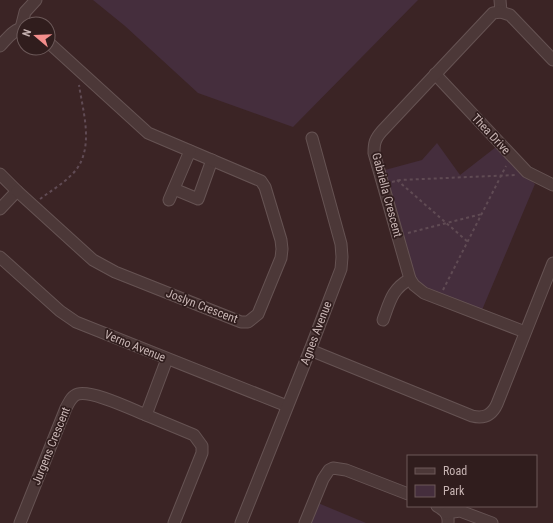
<svg xmlns="http://www.w3.org/2000/svg" width="553" height="523" font-family="'Roboto Condensed',sans-serif">
<rect width="100%" height="100%" fill="#3b2425"/>
<g fill="#452e3d">
<polygon points="93,0 418,0 293,127 198,93 125,26"/>
<polygon points="437,143 460,175 496,147 535,184 482,310 426,288 419,284 415,277 385,170 422,160"/>
<polygon points="318,503 366,523 310,523"/>
</g>
<g fill="none" stroke-linecap="round" stroke-linejoin="round">
<g stroke="#665353" stroke-width="13">
<g id="minor">
<polyline points="500,0 501,12"/>
<polyline points="21,28 25,12 36,0"/>
<path d="M 0,46 C 6,40 14,28 24,28"/>
<polyline points="435,74 527,172 553,185"/>
<polyline points="0,174 17,191 0,209"/>
<polyline points="174,189 198,199 212,160"/>
<polyline points="17,191 93,260 115,272 241,322 248,322 258,314 281,258 282,249 281,240 265,187 261,181 148,133 48,42"/>
<polyline points="169,200 190,151"/>
<polyline points="0,257 60,311 76,322 287,406"/>
<path d="M 383,320 C 390,301 392,289 410,279"/>
<path d="M 525,332 L 424,293 L 414,285 L 410,279 L 374,153 C 374,143 375,139 382,131 L 493,13 L 501,12 L 510,15 L 553,60"/>
<path d="M 310,350 L 472,416 C 484,419 492,415 497,404 L 553,263"/>
<polyline points="146,415 194,435 202,446 202,453 174,523"/>
<path d="M 437,506 C 444,510 449,514 448,523"/>
<polyline points="446,513 460,511 492,523"/>
<path d="M 20,523 L 66,408 C 69,403 71,396 78,394 C 92,390 131,409 146,415 L 167,359"/>
<polyline points="241,523 310,350 341,269 342,257 341,244 312,138"/>
<polyline points="305,523 323,479 329,470 333,468 346,470 408,494"/>
</g>
</g>
<g stroke="#604b54" stroke-width="2" stroke-dasharray="3 3" stroke-linecap="butt">
<polyline points="397,180 468,242"/>
<polyline points="392,182 400,180 515,175"/>
<path d="M 40,199 C 52,190 66,182 76,170 C 94,146 83,112 79,85"/>
<polyline points="408,233 482,214"/>
<polyline points="443,290 506,166"/>
</g>
<use href="#minor" stroke="#4c3838" stroke-width="11"/>
</g>
<g text-anchor="middle" dominant-baseline="central" stroke-width="3.5" stroke-linejoin="round" paint-order="stroke">
<g font-size="12" fill="#c7b4b3" stroke="#301d1d">
<text transform="translate(491 134) rotate(47)">Thea Drive</text>
<text transform="translate(387 195) rotate(75)">Gabriella Crescent</text>
<text transform="translate(202 306) rotate(21)">Joslyn Crescent</text>
<text transform="translate(316 333) rotate(-69)">Agnes Avenue</text>
<text transform="translate(135 346) rotate(22)">Verno Avenue</text>
<text transform="translate(51 446) rotate(-68)">Jurgens Crescent</text>
</g>
</g>
<rect x="407" y="455" width="130" height="52" fill="#301d1d" stroke="#6c5959"/>
<rect x="415" y="468" width="20" height="6" fill="#4c3838" stroke="#6c5959"/>
<text x="443" y="475" font-size="12" fill="#c7b4b3">Road</text>
<rect x="415" y="485" width="20" height="12" fill="#452e3d" stroke="#6c5959"/>
<text x="443" y="495" font-size="12" fill="#c7b4b3">Park</text>
<g transform="translate(36 36) rotate(289)"><circle r="19" fill="#301d1d" stroke="#6c5959"/>
<path d="M0-3L7 15L0 10L-7 15Z" fill="#f38e8c"/>
<text y="-6" font-size="11" font-weight="bold" text-anchor="middle" fill="#c7b4b3">N</text>
</g>
</svg>
